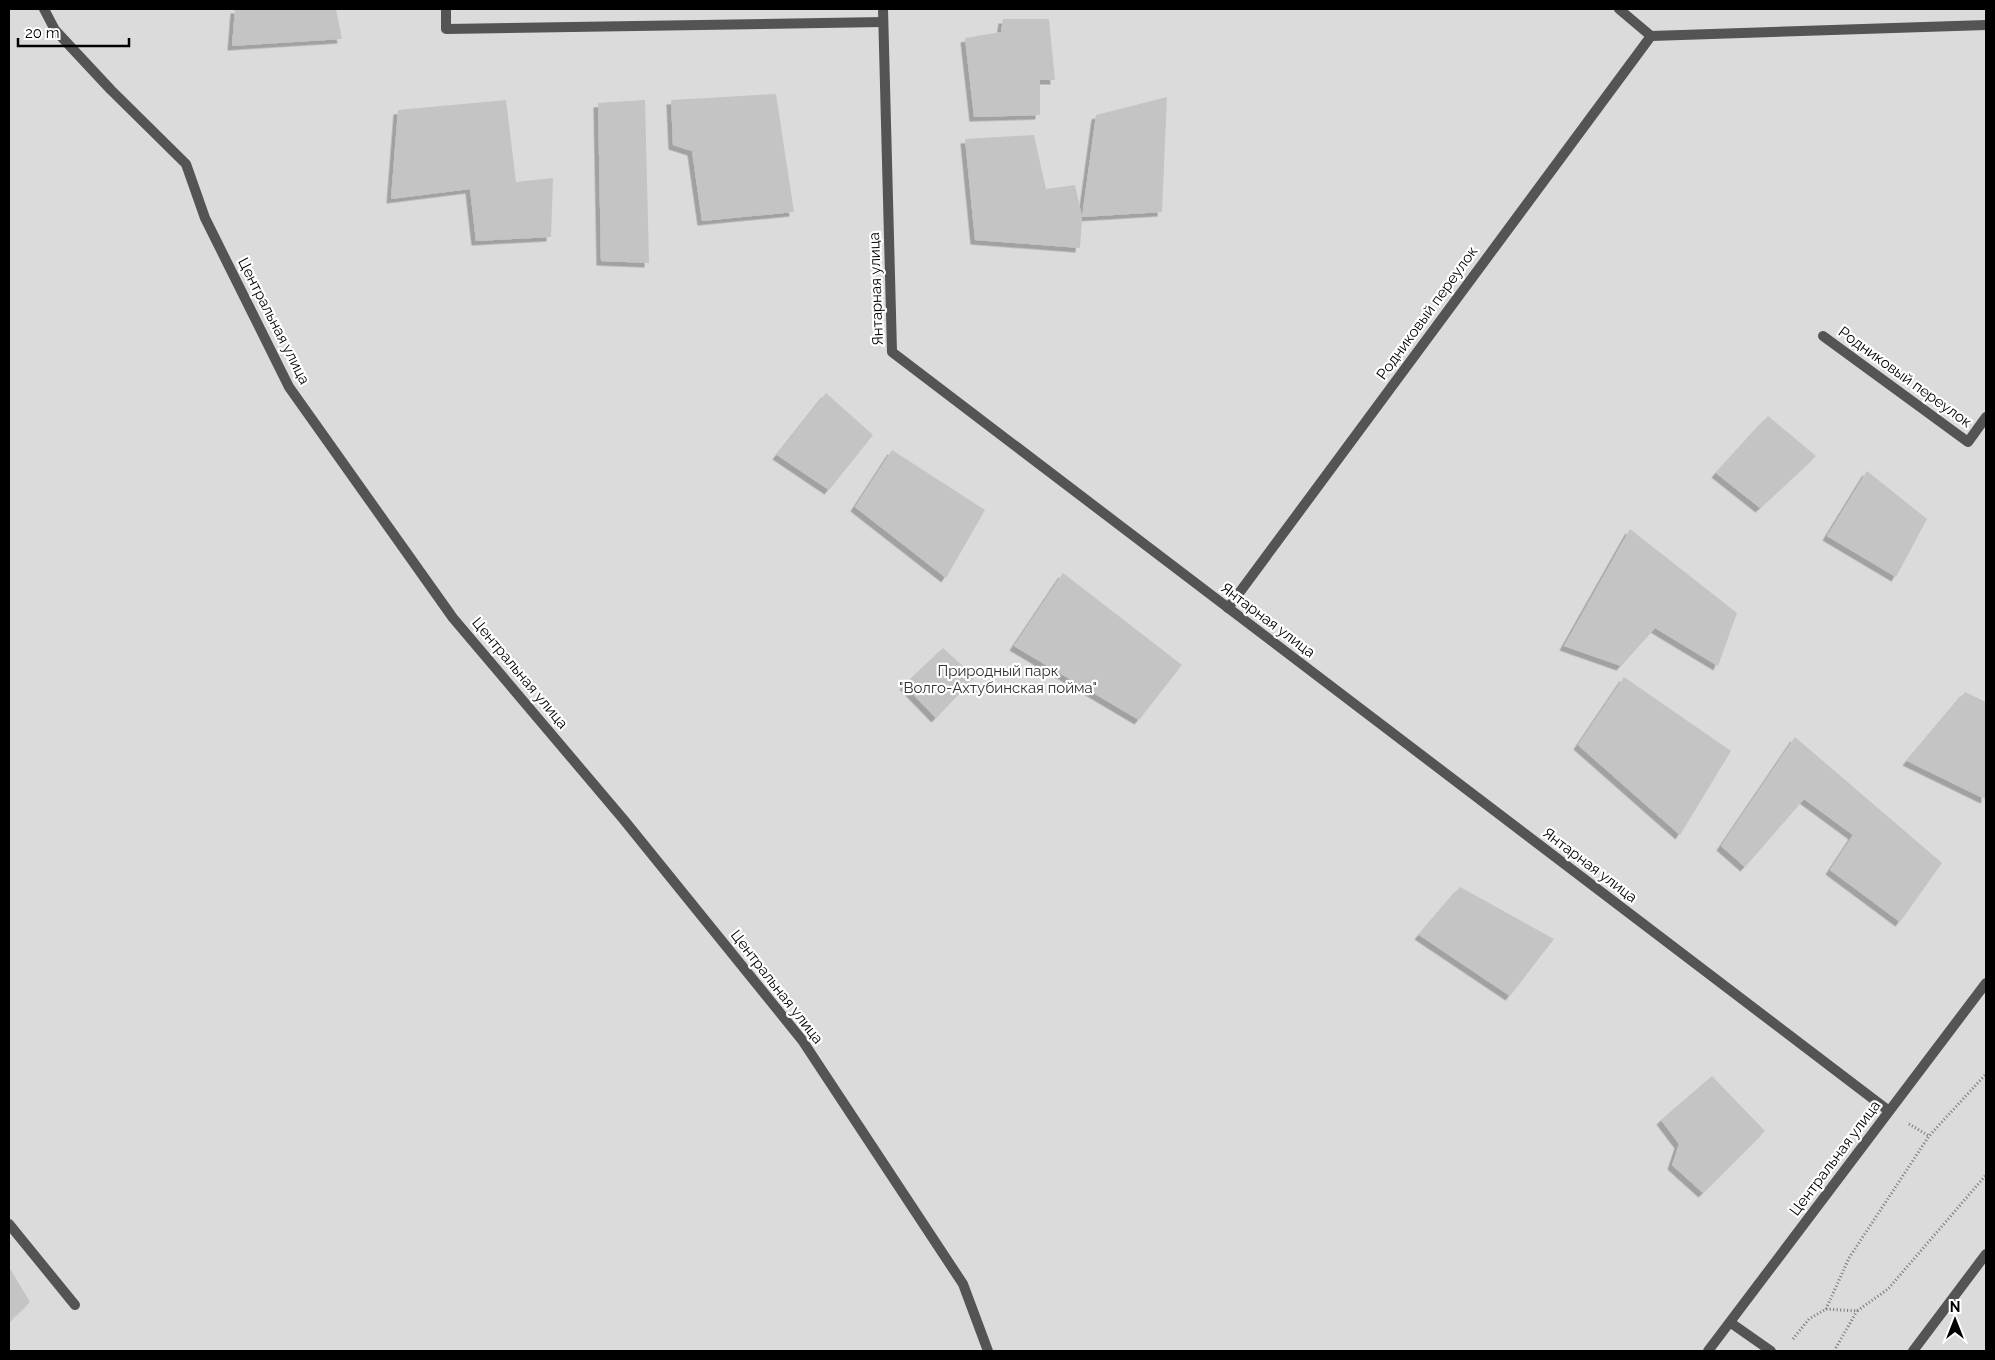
<svg xmlns="http://www.w3.org/2000/svg" width="1995" height="1360" font-family="Raleway,sans-serif">
<defs>
<filter id="shadow"><feDropShadow dx="-4.5" dy="4.5" stdDeviation="0" flood-color="#0004"/></filter>
</defs>
<rect width="100%" height="100%" fill="#fff"/>
<rect fill="#dbdbdb" x="9" y="9" width="1977" height="1342"/>
<g fill="#c4c4c4" filter="url(#shadow)">
<polygon points="235,9 336,9 342,39 232,46"/>
<polygon points="1003,19 1049,19 1055,80 1040,80 1040,115 974,117 965,38 1001,32"/>
<polygon points="776,94 794,212 702,221 692,151 673,145 671,100"/>
<polygon points="1167,97 1162,212 1082,217 1080,248 975,240 965,139 1034,135 1046,189 1075,185 1082,217 1096,115"/>
<polygon points="506,100 516,182 553,178 551,237 476,241 470,189 391,199 398,110"/>
<polygon points="645,100 649,263 601,261 598,103"/>
<polygon points="826,393 873,435 829,490 777,455"/>
<polygon points="1768,416 1816,456 1760,508 1716,473"/>
<polygon points="892,450 985,510 946,578 855,507"/>
<polygon points="1867,471 1927,519 1896,577 1827,536"/>
<polygon points="1630,529 1737,613 1718,666 1655,628 1621,666 1564,646"/>
<polygon points="1063,573 1182,665 1139,720 1014,646"/>
<polygon points="943,648 975,677 936,718 904,685"/>
<polygon points="1624,677 1731,751 1680,835 1578,745"/>
<polygon points="1965,692 1986,702 1986,797 1985,799 1907,761"/>
<polygon points="1795,737 1942,863 1900,922 1830,870 1853,835 1804,799 1745,867 1721,846"/>
<polygon points="1460,887 1554,939 1510,996 1419,935"/>
<polygon points="1712,1076 1765,1131 1703,1193 1672,1165 1679,1144 1661,1120"/>
<polygon points="9,1267 30,1302 9,1322"/>
</g>
<g fill="none" stroke-linecap="round" stroke-linejoin="round">
<g stroke="#767676" stroke-width="3" stroke-dasharray="1 2.5" stroke-linecap="butt">
<polyline points="1909,1124 1929,1136"/>
<polyline points="1826,1309 1849,1258 1929,1136 1986,1074"/>
<polyline points="1793,1339 1809,1319 1826,1309 1857,1311 1888,1289 1986,1175"/>
<polyline points="1834,1351 1857,1311"/>
</g>
<polyline stroke="#545454" stroke-width="10" points="9,1224 75,1305"/>
<g stroke="#545454" stroke-width="10">
<polyline points="44,9 55,30 111,90 186,164 205,218 289,387 453,618 624,820 802,1040 963,1284 988,1351"/>
<polyline points="446,9 446,29 883,22"/>
<polyline points="883,9 892,352 1889,1111"/>
<polyline points="1619,9 1651,36 1986,25"/>
<polyline points="1823,336 1968,442 1986,417"/>
<polyline points="1228,608 1651,36"/>
<polyline points="1731,1323 1771,1351"/>
<polyline points="1708,1351 1986,983"/>
<polyline points="1913,1351 1986,1254"/>
</g>
</g>
<g text-anchor="middle" dominant-baseline="central" stroke-width="4.5" stroke-linejoin="round" paint-order="stroke">
<g font-size="15" fill="#000" stroke="#fff">
<text transform="translate(876 289) rotate(-92)">Янтарная улица</text>
<text transform="translate(1427 313) rotate(-54)">Родниковый переулок</text>
<text transform="translate(274 321) rotate(63)">Центральная улица</text>
<text transform="translate(1905 377) rotate(36)">Родниковый переулок</text>
<text transform="translate(1268 620) rotate(37)">Янтарная улица</text>
<text transform="translate(520 673) rotate(50)">Центральная улица</text>
<text transform="translate(1590 865) rotate(37)">Янтарная улица</text>
<text transform="translate(777 987) rotate(52)">Центральная улица</text>
<text transform="translate(1835 1158) rotate(-53)">Центральная улица</text>
</g>
<g font-size="15" fill="#323232" stroke="#fff">
<text x="998" y="671">Природный парк<tspan x="998" dy="17">"Волго-Ахтубинская пойма"</tspan></text>
</g>
</g>
<rect width="1995" height="1360" fill="none" stroke="#000000" stroke-width="20"/>
<g transform="translate(1955 1320)" stroke="#ffffff" stroke-width="4" paint-order="stroke">
<path d="M0-4L9 19L0 12L-9 19Z" fill="#000000"/>
<text y="-8" font-size="14" font-weight="bold" text-anchor="middle" fill="#000000">N</text>
</g>
<path d="M18 38v8h111v-8" fill="none" stroke="#000000" stroke-width="2.5"/>
<text x="25" y="38" font-size="15" fill="#000000" stroke="#ffffff" stroke-width="4" paint-order="stroke">20 m</text>
</svg>
